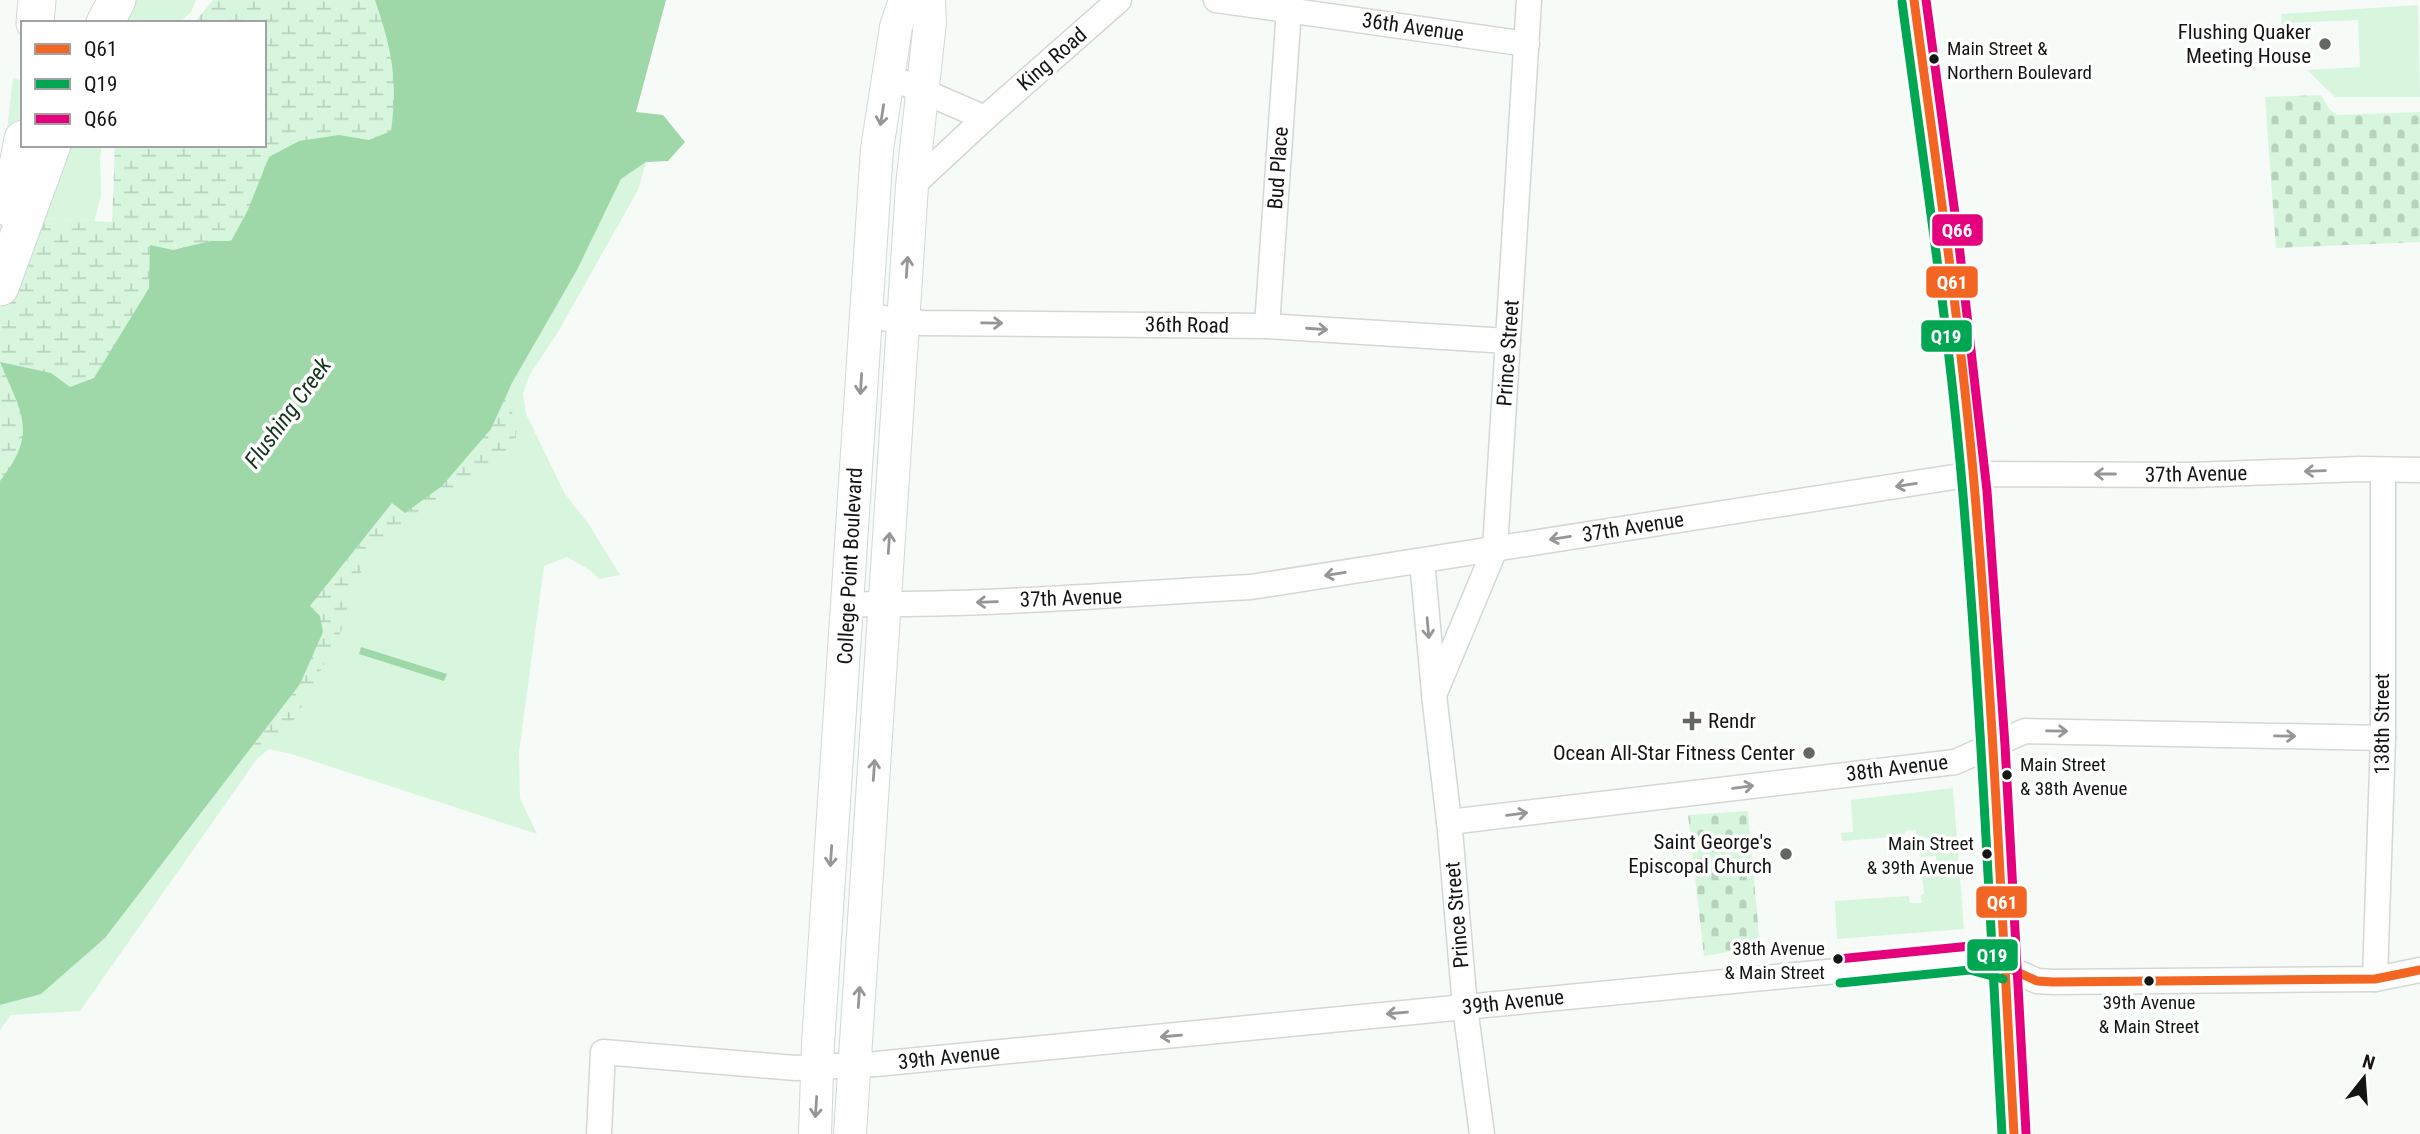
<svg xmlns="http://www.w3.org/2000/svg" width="2420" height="1134" font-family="'Roboto Condensed',sans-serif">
<defs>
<pattern id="wetland-marsh" width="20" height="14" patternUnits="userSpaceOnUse" patternTransform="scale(1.75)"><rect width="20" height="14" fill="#d7f6dd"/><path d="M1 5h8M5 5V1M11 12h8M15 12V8" fill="none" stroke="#b8d2bd"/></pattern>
<pattern id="cemetery-stones" width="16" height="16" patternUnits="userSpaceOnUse" patternTransform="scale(1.75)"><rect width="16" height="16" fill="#d7f6dd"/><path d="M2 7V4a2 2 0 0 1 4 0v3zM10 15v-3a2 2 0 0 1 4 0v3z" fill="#b8d2bd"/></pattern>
</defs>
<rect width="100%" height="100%" fill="#f6fbf7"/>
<g fill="#d7f6dd">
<polygon points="129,0 196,0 191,12 179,23 116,23"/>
<polygon points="2418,5 2420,97 2335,97 2307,70 2360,67 2358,20 2289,23 2282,26 2281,14"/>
<polygon points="13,78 23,81 23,145 102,145 100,158 101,196 94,221 41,218 0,330 0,166 5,147"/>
<polygon points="646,162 638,190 558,332 529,376 523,394 526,414 565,494 588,523 620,575 599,579 590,570 567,557 544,566 519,752 520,798 537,834 295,755 269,749 257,759 80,1011 11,1015 0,1030 0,1005 41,993 105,938 300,684 309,607 491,429 512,383 577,270 621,179"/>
<polygon points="1953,788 1964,929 1837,939 1835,901 1909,896 1910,903 1922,903 1921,895 1924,894 1922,875 1937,873 1936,856 1921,857 1919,835 1917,835 1916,830 1905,831 1904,836 1842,841 1841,833 1853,832 1851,800"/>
</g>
<g fill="url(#wetland-marsh)">
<polygon points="213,0 399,0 412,129 0,536 0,330 41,218 112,222 115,145 264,145 264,23 194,23"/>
<polygon points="506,396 517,426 515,444 463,490 422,512 378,543 353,586 341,631 299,712 288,729 278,737 248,752 300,684 320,616 309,607 392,503 491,429"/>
</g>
<g fill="url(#cemetery-stones)">
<polygon points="2321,95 2330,110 2337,115 2420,112 2420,242 2276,248 2265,97"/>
<polygon points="1748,811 1760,947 1704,956 1688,815"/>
</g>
<g fill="#9ed8a9">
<path d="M 375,0 L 666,0 L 636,112 L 663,115 L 685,142 L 668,161 L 646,162 L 621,179 L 577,270 L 512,383 L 491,429 L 442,486 L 405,513 L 392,503 L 310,606 L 320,616 L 323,632 L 300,684 L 105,938 L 41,994 L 0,1005 L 0,481 C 39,432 21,413 0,362 L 51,373 L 70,387 L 94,378 L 149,288 L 150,245 L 173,250 L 211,241 L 231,241 L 247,212 L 269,157 L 299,141 L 339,135 L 369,140 L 391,131 C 398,79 392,50 375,0 Z"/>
<polygon points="361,647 447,674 444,681 359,654"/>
</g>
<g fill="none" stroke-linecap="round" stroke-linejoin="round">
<g stroke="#d4d8d5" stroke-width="27">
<g id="minor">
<polyline points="1216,0 1527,44"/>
<polyline points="888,76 985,118"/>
<polyline points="912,186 985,118 1119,0"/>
<polyline points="866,316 923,323 1267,326 1508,341"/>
<polyline points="1267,326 1289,9"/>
<polyline points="1422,561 1434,692"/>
<path d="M 848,604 C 982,606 1117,594 1251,587 L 1973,474 L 2192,475 L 2360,469 L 2420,470"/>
<polyline points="1449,822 1955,762 2025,731 2383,738"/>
<polyline points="2375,979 2383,738 2383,470"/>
<polyline points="599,1134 603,1052 796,1068 876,1064 1971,958 2006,967 2037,981 2053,982 2375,979 2420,970"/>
<polyline points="1482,1134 1465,1007 1450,830 1434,695 1495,549 1529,0"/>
</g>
</g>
<g stroke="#d4d8d5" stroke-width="34">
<g id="major">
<polyline points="1914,0 1946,237 1975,492 1993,746 2014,1134"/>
<polyline points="815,1134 818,1044 877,149 896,27 905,0"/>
<polyline points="850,1134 912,186 930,22 929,0"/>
</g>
</g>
<g stroke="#d4d8d5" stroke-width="39">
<g id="highway">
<polyline points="35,23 37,0"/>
<polyline points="105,23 117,0"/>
<polyline points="10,208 23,139"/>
<polyline points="0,287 52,145"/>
</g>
</g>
<use href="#minor" stroke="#fefefe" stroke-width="24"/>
<use href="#major" stroke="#fefefe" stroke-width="32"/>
<use href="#highway" stroke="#fefefe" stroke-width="37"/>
<g stroke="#fff" stroke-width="14">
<g id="bus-1">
<path d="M 1914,0 C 1936,164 1961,329 1975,494 C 1993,707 2002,921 2014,1134"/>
<polyline points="2006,967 2037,981 2053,982 2375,979 2420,970"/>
</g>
</g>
<g stroke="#fff" stroke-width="14">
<g id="bus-2">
<path d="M 1902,2 C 1924,166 1949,330 1963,495 C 1981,708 1990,921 2002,1134"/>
<polyline points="1840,983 1970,970 2003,979"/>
</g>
</g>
<g stroke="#fff" stroke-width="14">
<g id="bus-3">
<polyline points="1926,0 1958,236 1987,491 2005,745 2026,1133"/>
<polyline points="1838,959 1971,946 2009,955"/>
</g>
</g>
<use href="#bus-1" stroke="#f26522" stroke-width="9"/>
<use href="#bus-2" stroke="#00a651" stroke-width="9"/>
<use href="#bus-3" stroke="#e5007d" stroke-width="9"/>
</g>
<defs><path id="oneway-shaft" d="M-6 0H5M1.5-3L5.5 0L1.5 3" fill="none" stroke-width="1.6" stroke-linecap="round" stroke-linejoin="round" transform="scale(1.75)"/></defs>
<g stroke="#959695">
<use href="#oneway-shaft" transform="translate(882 115) rotate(99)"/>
<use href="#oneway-shaft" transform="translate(907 267) rotate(-86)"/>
<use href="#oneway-shaft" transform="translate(992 323) rotate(1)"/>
<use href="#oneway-shaft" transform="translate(1317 329) rotate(4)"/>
<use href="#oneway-shaft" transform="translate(861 384) rotate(94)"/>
<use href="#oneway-shaft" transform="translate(2315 471) rotate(178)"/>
<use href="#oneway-shaft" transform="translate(2105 474) rotate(-180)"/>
<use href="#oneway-shaft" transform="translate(1906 485) rotate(171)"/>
<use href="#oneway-shaft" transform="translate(1560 538) rotate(171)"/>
<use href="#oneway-shaft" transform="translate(889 543) rotate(-86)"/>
<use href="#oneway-shaft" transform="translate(1335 574) rotate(171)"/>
<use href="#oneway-shaft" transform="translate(987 602) rotate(178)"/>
<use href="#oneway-shaft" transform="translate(1428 628) rotate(85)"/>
<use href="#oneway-shaft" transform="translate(2057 731) rotate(1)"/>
<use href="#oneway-shaft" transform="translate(2285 736) rotate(1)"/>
<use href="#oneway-shaft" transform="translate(874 770) rotate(-86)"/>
<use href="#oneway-shaft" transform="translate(1743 787) rotate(-7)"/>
<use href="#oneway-shaft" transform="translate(1517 814) rotate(-7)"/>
<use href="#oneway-shaft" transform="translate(831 856) rotate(94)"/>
<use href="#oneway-shaft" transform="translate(859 997) rotate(-86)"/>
<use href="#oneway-shaft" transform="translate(1397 1013) rotate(175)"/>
<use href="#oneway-shaft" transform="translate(1171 1036) rotate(175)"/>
<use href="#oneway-shaft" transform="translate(816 1107) rotate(94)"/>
</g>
<g fill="#636663" stroke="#fff" stroke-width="2.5">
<circle cx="2325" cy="44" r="7"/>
<path d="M1688.5 710.5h7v7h7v7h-7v7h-7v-7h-7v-7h7z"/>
<circle cx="1809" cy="753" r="7"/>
<circle cx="1786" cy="854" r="7"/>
</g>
<g fill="#141614" stroke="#fff" stroke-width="2.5">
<circle cx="1934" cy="59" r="6"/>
<circle cx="2007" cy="775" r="6"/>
<circle cx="1987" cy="854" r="6"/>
<circle cx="1838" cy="959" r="6"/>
<circle cx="2149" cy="981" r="6"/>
</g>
<g text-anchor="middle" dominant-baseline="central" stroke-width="7" stroke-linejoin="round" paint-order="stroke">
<g font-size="19" fill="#141614" stroke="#fff" text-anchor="start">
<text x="1947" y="48">Main Street &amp;<tspan x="1947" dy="24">Northern Boulevard</tspan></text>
<text x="2020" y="764">Main Street<tspan x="2020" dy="24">&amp; 38th Avenue</tspan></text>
<text x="1974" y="843" text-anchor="end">Main Street<tspan x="1974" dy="24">&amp; 39th Avenue</tspan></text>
<text x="1825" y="948" text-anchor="end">38th Avenue<tspan x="1825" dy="24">&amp; Main Street</tspan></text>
<text x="2149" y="1002" text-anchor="middle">39th Avenue<tspan x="2149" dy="24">&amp; Main Street</tspan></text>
</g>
<g font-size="21" fill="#141614" stroke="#fff">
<text transform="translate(1413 27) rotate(8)">36th Avenue</text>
<text transform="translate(1052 59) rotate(-41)">King Road</text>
<text transform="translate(1278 168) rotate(-86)">Bud Place</text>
<text transform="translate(1187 325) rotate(1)">36th Road</text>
<text transform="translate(1508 353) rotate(-86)">Prince Street</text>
<text transform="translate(2196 474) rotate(-1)">37th Avenue</text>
<text transform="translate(1633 527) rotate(-9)">37th Avenue</text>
<text transform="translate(850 566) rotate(-87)">College Point Boulevard</text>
<text transform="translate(1071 598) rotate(-2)">37th Avenue</text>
<text transform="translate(2382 724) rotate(-90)">138th Street</text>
<text transform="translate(1897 768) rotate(-7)">38th Avenue</text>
<text transform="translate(1457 915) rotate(-95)">Prince Street</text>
<text transform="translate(1513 1002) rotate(-6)">39th Avenue</text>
<text transform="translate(949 1057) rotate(-6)">39th Avenue</text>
</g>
<g font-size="21" fill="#141614" stroke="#fff" text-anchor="end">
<text x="2311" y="32">Flushing Quaker<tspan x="2311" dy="24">Meeting House</tspan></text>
<text x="1708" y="721" text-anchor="start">Rendr</text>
<text x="1795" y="753">Ocean All-Star Fitness Center</text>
<text x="1772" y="842">Saint George's<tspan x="1772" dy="24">Episcopal Church</tspan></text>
</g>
<g font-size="23" font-style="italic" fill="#13351b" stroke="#fff">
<text transform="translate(288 413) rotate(-54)">Flushing Creek</text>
</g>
</g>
<g stroke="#fff" stroke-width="2.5">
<rect x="1931" y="213" width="53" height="34" rx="7" fill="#e5007d"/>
<rect x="1925" y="265" width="54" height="34" rx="7" fill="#f26522"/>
<rect x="1920" y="319" width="53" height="34" rx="7" fill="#00a651"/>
<rect x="1975" y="885" width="53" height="34" rx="7" fill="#f26522"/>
<rect x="1966" y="938" width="53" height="34" rx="7" fill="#00a651"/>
</g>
<g font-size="19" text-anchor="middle" font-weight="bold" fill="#fff">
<text x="1957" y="237">Q66</text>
<text x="1952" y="289">Q61</text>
<text x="1946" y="343">Q19</text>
<text x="2002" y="909">Q61</text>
<text x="1992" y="962">Q19</text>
</g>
<rect x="21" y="21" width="245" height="126" fill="#ffffff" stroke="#a1a2a1" stroke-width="2"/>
<rect x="35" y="44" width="35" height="10" fill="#f26522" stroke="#a1a2a1" stroke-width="2"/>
<text x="84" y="56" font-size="21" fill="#141614">Q61</text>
<rect x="35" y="79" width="35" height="10" fill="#00a651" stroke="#a1a2a1" stroke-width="2"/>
<text x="84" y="91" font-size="21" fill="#141614">Q19</text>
<rect x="35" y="114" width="35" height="10" fill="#e5007d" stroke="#a1a2a1" stroke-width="2"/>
<text x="84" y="126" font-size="21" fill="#141614">Q66</text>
<g transform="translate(2364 1078) rotate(17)" stroke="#ffffff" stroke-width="5" paint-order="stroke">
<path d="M0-5L12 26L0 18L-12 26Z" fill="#141614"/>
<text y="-10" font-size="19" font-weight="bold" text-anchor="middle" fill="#141614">N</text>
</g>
</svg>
